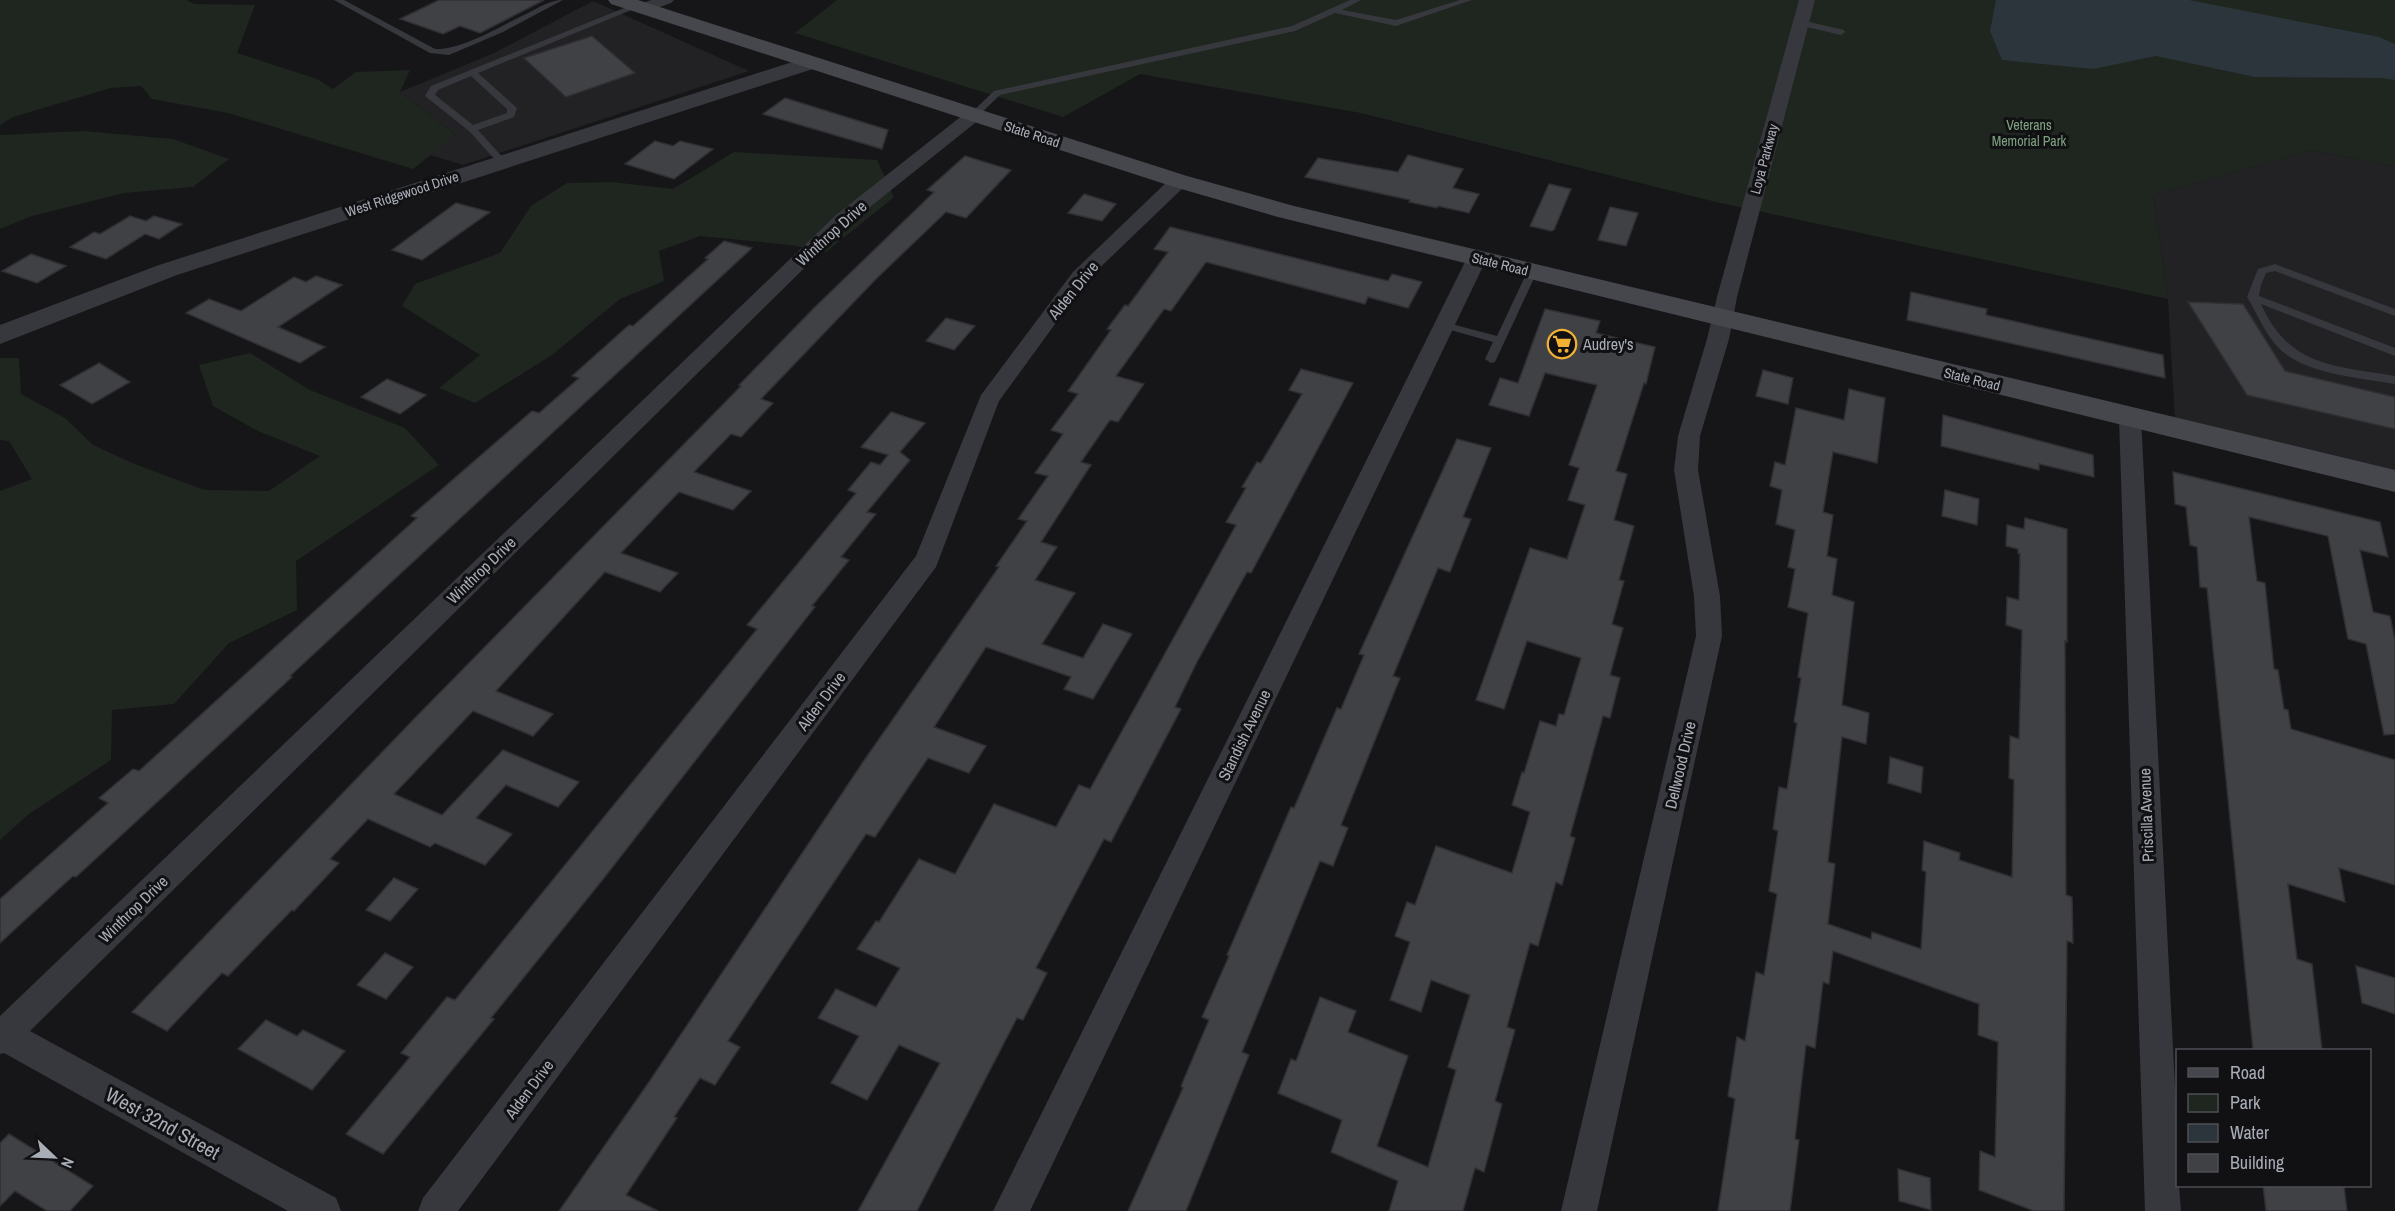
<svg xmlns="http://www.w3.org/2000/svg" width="2395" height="1211" font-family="'Archivo Narrow',sans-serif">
<rect width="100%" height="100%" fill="#161618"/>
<g fill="#222225">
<polygon points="593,1 749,71 463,165 430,155 456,135 400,92 494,53"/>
<polygon points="2312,150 2395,166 2395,472 2175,421 2168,299 2153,195"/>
</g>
<g fill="#1e261f">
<polygon points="0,0 187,0 194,4 255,5 237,53 317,79 333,89 356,72 410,70 400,92 456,135 413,169 228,113 152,99 141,86 111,88 13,117 0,125"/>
<polygon points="837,0 2395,0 2395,166 2312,150 2153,195 2168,299 1716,202 1361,113 1140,74 1063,117 795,33"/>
<polygon points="83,131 173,139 229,159 193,187 124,193 32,216 0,229 0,135"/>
<polygon points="734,152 877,160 894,197 826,252 791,245 700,236 659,251 664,281 620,299 552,355 475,403 439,388 480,355 402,306 415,284 500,253 531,206 567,183 612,182 673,189"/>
<polygon points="250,353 310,390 405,428 439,465 296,561 297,610 229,643 174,704 112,710 111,760 29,814 0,840 0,491 32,479 9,441 0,440 0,358 19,358 21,394 65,418 93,445 137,465 205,490 269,491 320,456 258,431 213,406 199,365"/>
</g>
<polygon fill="#2c353c" points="1996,0 2189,0 2379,37 2395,44 2395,80 2382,78 2255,77 2156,56 2093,69 2002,60 1990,31"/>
<g fill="#404145" stroke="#303034" stroke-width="1.5">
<polygon points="439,0 544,0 480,33 460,26 443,34 400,19"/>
<polygon points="592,36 635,73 566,97 524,58"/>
<polygon points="785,98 888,130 882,149 763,114"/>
<polygon points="655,141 673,146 680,141 713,149 674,179 625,164"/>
<polygon points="1408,155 1463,169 1453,188 1479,194 1469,213 1438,206 1437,208 1409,202 1410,200 1305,177 1318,158 1398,172"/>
<polygon points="965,156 1011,170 966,218 946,212 876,279 761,399 773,403 741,437 731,434 694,472 751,491 733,510 679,492 621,553 678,573 660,592 605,572 496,691 553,714 533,736 473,711 394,794 442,815 503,750 579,782 558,807 506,785 476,818 512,834 485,865 435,843 430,847 368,819 330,859 339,863 294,911 292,910 228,976 222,973 167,1031 132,1012 413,720 741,386 739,385 814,308 934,192 927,190"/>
<polygon points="1549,184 1571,189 1554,230 1551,231 1530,226"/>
<polygon points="1084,194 1116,204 1102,221 1068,213"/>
<polygon points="456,203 490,212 422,260 392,250"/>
<polygon points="1610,207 1638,213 1626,246 1598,240"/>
<polygon points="130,216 146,221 154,216 182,224 159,239 145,234 106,259 70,247 94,232 100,234"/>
<polygon points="1170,227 1388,281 1392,274 1422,282 1408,308 1368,297 1365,304 1206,262 1171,311 1164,309 1116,376 1144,384 1118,422 1110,420 1081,462 1091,465 1041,542 1057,547 1035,580 1075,593 1042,644 1083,658 1103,624 1132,634 1093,699 1064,689 1071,677 986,647 934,727 986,746 969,773 928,758 875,837 866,834 728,1041 740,1047 715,1085 700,1078 674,1117 677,1118 626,1195 658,1211 559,1211 649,1082 863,762 999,567 996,566 1027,521 1018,519 1048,476 1035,473 1063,434 1051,430 1078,394 1068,391 1111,330 1107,329 1125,305 1128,306 1168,252 1154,249"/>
<polygon points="724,241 752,248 290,676 292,677 126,831 76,877 73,876 0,943 0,899 108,803 99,798 133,769 139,771 417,518 411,516 532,411 539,413 579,378 572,376 629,325 633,326 708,259 705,258"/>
<polygon points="31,254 66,266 37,283 2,271"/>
<polygon points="316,276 342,285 278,327 325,347 300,363 186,313 209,299 241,311 294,277 306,282"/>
<polygon points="1911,292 1987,309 1986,315 2163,355 2165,378 1907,320"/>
<polygon points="2188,302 2243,304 2285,371 2395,397 2395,429 2247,395"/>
<polygon points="1545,309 1600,321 1596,333 1655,347 1646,384 1644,383 1616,471 1627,474 1614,520 1634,526 1619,580 1624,581 1612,624 1623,628 1610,675 1620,678 1610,718 1603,716 1570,836 1575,838 1562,885 1556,882 1538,946 1530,943 1507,1027 1515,1030 1495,1101 1502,1104 1484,1172 1475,1168 1463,1211 1389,1211 1398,1181 1331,1152 1342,1120 1278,1093 1291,1059 1296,1061 1320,997 1356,1011 1348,1032 1408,1056 1377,1146 1428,1167 1456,1070 1448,1067 1470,995 1431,980 1421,1012 1390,1000 1410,942 1395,936 1407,902 1415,905 1436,846 1512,873 1530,812 1512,805 1522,772 1524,773 1540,721 1556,726 1559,714 1564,715 1581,658 1527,641 1504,709 1476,700 1530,548 1567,559 1585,505 1568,500 1579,468 1569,465 1597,385 1545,373 1529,416 1489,405 1500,378 1518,383"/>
<polygon points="946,318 975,326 954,350 926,341"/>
<polygon points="99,363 130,382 92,404 60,385"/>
<polygon points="1301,369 1353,383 1271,536 1251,573 1247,572 1197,662 1175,707 1181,709 1111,842 1104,839 1067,909 1036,968 1047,973 1023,1020 1017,1018 917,1211 858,1211 940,1063 899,1045 867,1100 831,1083 859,1036 818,1018 836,989 876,1007 900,968 857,949 876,921 879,922 919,859 955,874 994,804 1056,827 1079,785 1090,789 1236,525 1226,522 1246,488 1242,487 1257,462 1261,463 1302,394 1289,390"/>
<polygon points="1763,370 1793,378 1788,404 1756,396"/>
<polygon points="387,379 426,395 400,414 361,397"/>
<polygon points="1849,389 1885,398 1877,463 1833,452 1823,512 1833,515 1827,556 1837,559 1832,595 1854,602 1842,705 1869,713 1866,744 1842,737 1828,862 1835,864 1828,924 1871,939 1872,932 1921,949 1926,872 1922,870 1924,841 1960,853 1959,860 2012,877 2014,780 2009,778 2010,736 2019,739 2022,630 2006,625 2007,597 2019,600 2020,554 2018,553 2018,549 2006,546 2007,525 2024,529 2025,518 2067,529 2067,642 2065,641 2066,895 2072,897 2073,943 2067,941 2064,1211 2034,1211 1979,1190 1980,1151 1995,1157 1998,1042 1978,1035 1979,1004 1833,951 1829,984 1823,982 1815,1048 1806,1045 1795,1139 1799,1140 1790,1211 1718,1211 1735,1099 1728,1096 1737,1037 1745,1041 1756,972 1764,975 1777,894 1769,891 1778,831 1773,829 1779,787 1787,789 1797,723 1794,722 1801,678 1798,677 1808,613 1788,607 1795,569 1788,567 1795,530 1776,524 1782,490 1770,486 1775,462 1785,465 1796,408 1844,420"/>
<polygon points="891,412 925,423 900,452 910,460 867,512 876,514 841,557 849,560 812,606 815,607 604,878 491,1018 494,1019 383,1154 346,1134 410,1057 401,1053 447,997 455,1000 757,629 747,625 856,493 848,490 871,462 880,465 888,455 861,447"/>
<polygon points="1943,415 2093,455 2094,477 2039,464 2039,470 1941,446"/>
<polygon points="1457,439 1491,448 1463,517 1471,519 1450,572 1438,568 1393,676 1400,678 1341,825 1348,828 1333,866 1320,861 1242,1052 1249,1055 1186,1211 1128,1211 1183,1088 1181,1086 1209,1020 1202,1017 1229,956 1227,955 1291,807 1294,808 1337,708 1341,709 1364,655 1359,654"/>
<polygon points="2173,472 2380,522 2388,557 2360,550 2373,612 2390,616 2395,640 2395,734 2384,735 2366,644 2348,639 2328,536 2249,517 2257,581 2265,583 2274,669 2278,670 2284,709 2288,710 2291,729 2395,760 2395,885 2339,868 2345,902 2288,884 2297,959 2312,964 2322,1050 2253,1050 2207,588 2200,587 2197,547 2190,545 2186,507 2175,504"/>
<polygon points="1945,490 1979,499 1977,525 1942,516"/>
<polygon points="1890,757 1923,767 1921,793 1888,783"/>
<polygon points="394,878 418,889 390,921 366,910"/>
<polygon points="385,953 413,967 386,999 357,985"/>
<polygon points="2356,966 2395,978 2395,1014 2362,1003"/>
<polygon points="266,1020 297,1036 303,1030 345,1051 312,1090 238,1049"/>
<polygon points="9,1134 93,1186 70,1211 47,1211 15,1191 0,1206 0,1143"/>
<polygon points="1898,1169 1930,1178 1931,1210 1899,1201"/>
<polygon points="2263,1185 2344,1185 2347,1211 2266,1211"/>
</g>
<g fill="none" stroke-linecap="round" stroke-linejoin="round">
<g fill="#37383d" fill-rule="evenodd">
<path d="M 334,0 L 344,0 L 435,49 C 463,50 502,25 528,13 C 540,7 550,0 563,0 L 503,32 L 449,55 L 430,53 Z"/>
<polygon points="1350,0 1361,0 1342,10 1396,20 1460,0 1472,0 1396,26 1335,13 1295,31 1000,95 977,117 969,115 994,91 1292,26"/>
<path d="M 634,4 L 641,6 L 478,73 L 517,108 L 514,117 L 478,130 L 505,160 L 505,164 L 499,164 L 469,131 L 425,96 L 431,86 ZM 471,76 L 507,109 L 507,113 L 473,125 L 435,95 L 438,90 Z"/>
<polygon points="1801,20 1844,30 1845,32 1841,35 1798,25 1798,21"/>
<path d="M 2275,264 L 2395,309 L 2395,316 L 2275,271 L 2266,273 L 2261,285 L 2259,296 L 2395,348 L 2395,356 L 2261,304 C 2289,367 2335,366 2395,376 L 2395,384 C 2359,378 2300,374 2276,345 C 2263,330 2257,313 2247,297 L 2258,269 Z"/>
<polygon points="1532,269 1537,272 1495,362 1491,363 1485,359 1493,342 1440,327 1438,325 1444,322 1497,336 1527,272"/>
</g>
<g fill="#37383d" fill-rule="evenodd">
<polygon points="651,0 674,0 671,3 644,13 636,8 638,5"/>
<polygon points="1799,0 1815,0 1737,297 1729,339 1700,436 1698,470 1720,596 1722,636 1597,1211 1561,1211 1696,636 1694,596 1674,470 1678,436 1707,339 1717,297"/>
<polygon points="974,110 980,111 983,115 980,119 850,223 30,1031 336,1198 341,1211 288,1211 4,1053 0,1054 0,1016 836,215 968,111"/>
<polygon points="1179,175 1186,177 1188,181 1186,185 1087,280 999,401 936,567 458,1211 418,1211 423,1198 916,556 981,395 1073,272 1172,177"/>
<polygon points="1477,252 1484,254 1487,258 1030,1211 993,1211 1467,258 1470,254"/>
<polygon points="2130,410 2138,413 2141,418 2178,1146 2178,1186 2179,1186 2181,1211 2145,1211 2119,418 2122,413"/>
</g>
<polygon fill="#37383d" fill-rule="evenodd" points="808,57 816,58 819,63 816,68 177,275 0,344 0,325 159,265"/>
<polygon fill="#45474d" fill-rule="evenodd" points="608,0 638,0 1187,176 1294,206 2395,470 2395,492 1278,217 1171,186 611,4"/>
</g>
<defs>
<g id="supermarket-ring" transform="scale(1.5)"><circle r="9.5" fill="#111113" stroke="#f2b134" stroke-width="1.5"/><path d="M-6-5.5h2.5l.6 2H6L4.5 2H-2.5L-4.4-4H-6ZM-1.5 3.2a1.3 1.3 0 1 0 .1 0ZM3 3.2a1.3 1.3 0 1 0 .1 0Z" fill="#f2b134"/></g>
</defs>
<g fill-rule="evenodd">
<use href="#supermarket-ring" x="1562" y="344"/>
</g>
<g text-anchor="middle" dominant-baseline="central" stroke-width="6" stroke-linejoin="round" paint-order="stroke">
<g font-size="14" fill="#7fa381" stroke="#111113">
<text x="2029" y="125">Veterans<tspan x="2029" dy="16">Memorial Park</tspan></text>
</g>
<g font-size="14" fill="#a8adb8" stroke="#111113">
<text transform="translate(1032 134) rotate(18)">State Road</text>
<text transform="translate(1764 159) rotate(-75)">Loya Parkway</text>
<text transform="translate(402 194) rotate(-18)">West Ridgewood Drive</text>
<text transform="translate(1500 264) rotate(14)">State Road</text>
<text transform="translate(1972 379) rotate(14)">State Road</text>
</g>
<g font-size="16" fill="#a8adb8" stroke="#111113">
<text transform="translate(831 233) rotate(-42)">Winthrop Drive</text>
<text transform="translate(1073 290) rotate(-51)">Alden Drive</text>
<text transform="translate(481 570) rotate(-44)">Winthrop Drive</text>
<text transform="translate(821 701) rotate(-53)">Alden Drive</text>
<text transform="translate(1244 735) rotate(-64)">Standish Avenue</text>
<text transform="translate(1680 765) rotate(-77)">Dellwood Drive</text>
<text transform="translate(2146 815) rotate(-92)">Priscilla Avenue</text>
<text transform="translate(133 909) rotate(-44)">Winthrop Drive</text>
<text transform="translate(529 1089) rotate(-53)">Alden Drive</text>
</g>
<g font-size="16" fill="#a8adb8" stroke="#111113" text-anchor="start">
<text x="1583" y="344">Audrey's</text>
</g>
<g font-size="20" fill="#a8adb8" stroke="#111113">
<text transform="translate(163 1123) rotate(29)">West 32nd Street</text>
</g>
</g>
<rect x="2176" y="1049" width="195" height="138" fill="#111113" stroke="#4d4f55" stroke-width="1.5"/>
<rect x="2188" y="1068" width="30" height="9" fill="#45474d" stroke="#4d4f55" stroke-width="1.5"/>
<text x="2230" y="1079" font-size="18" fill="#a8adb8">Road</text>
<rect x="2188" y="1094" width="30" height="18" fill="#1e261f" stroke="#4d4f55" stroke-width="1.5"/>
<text x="2230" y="1109" font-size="18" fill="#a8adb8">Park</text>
<rect x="2188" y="1124" width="30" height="18" fill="#2c353c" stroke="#4d4f55" stroke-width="1.5"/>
<text x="2230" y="1139" font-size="18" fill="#a8adb8">Water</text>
<rect x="2188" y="1154" width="30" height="18" fill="#404145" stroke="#4d4f55" stroke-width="1.5"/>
<text x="2230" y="1169" font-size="18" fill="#a8adb8">Building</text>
<g transform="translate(54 1157) rotate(113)" stroke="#111113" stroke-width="4.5" paint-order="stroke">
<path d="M0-4.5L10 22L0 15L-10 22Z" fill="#a8adb8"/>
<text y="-9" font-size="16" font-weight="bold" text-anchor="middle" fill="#a8adb8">N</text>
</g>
</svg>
